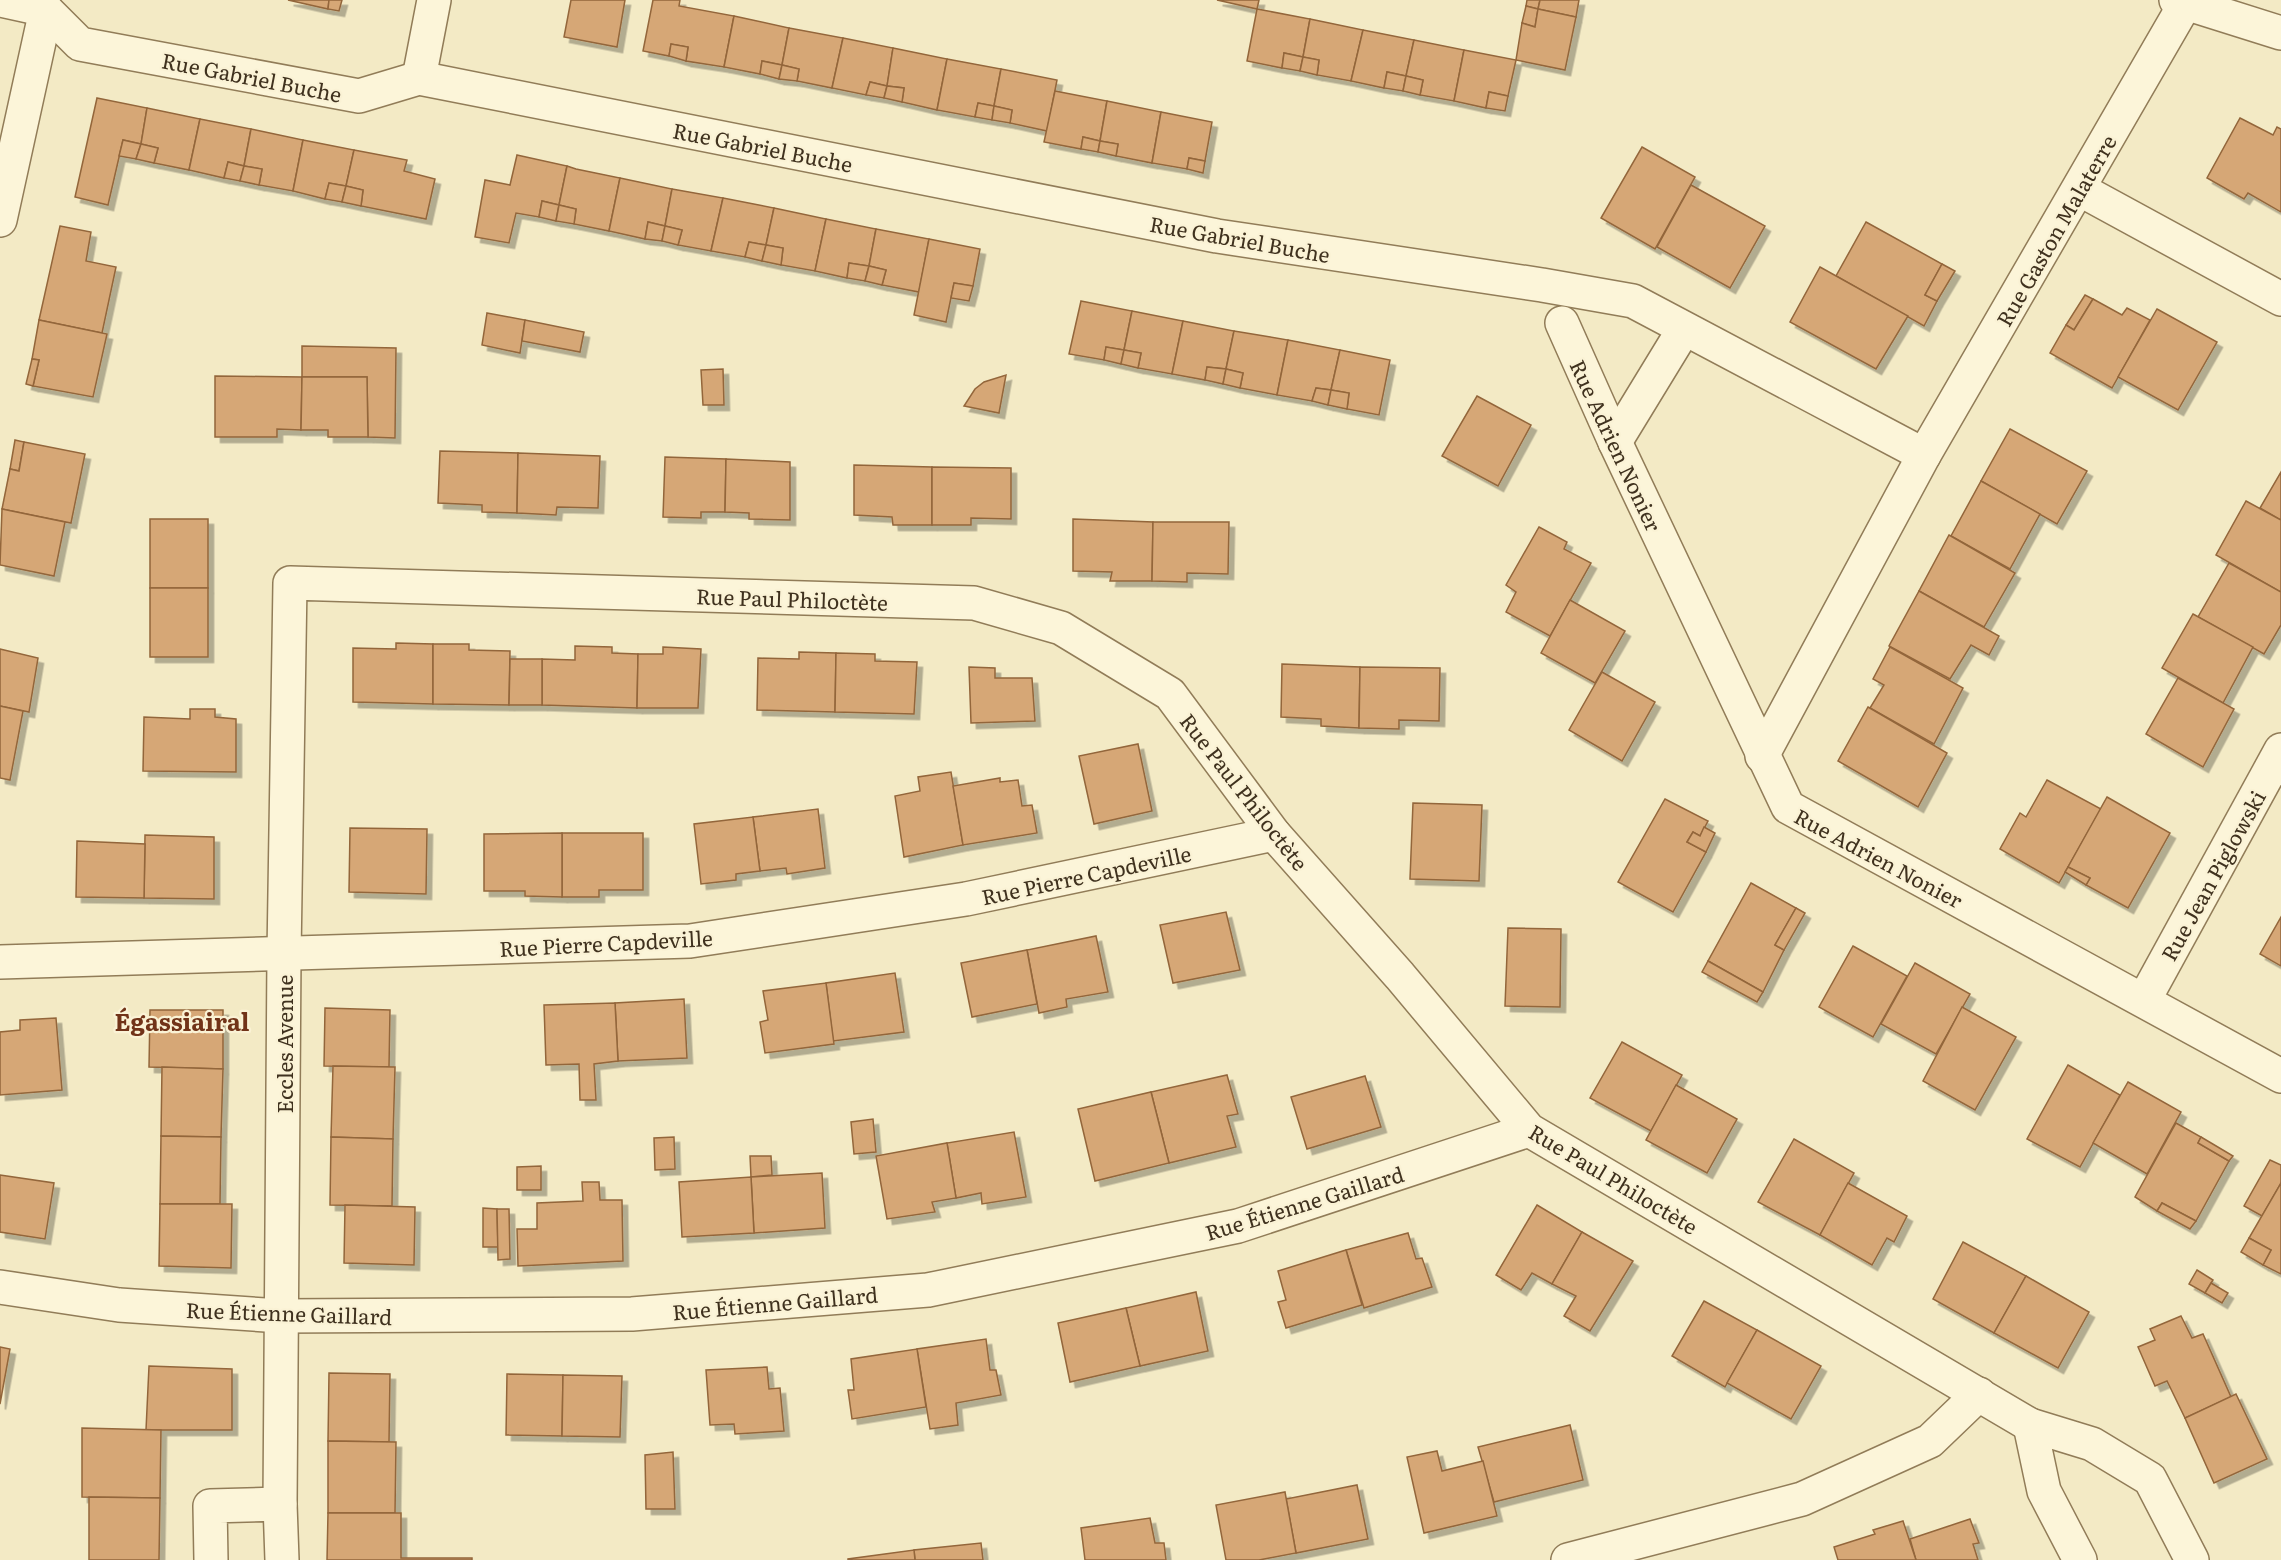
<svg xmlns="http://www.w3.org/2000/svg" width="2281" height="1560" font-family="Literata,serif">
<defs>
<filter id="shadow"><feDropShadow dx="5.5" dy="5.5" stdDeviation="0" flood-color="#0004"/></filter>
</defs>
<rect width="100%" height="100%" fill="#f3eac5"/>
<g fill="#d6a776" stroke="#93663b" stroke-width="1.5" filter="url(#shadow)">
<polygon points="288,0 329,0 328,9"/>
<polygon points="329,0 342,0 339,11 328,9"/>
<polygon points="571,0 625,0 617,47 564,37"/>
<polygon points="653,0 680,0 679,6 734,16 724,67 686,61 688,47 671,44 669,56 643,51"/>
<polygon points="1217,0 1259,0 1257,9"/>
<polygon points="1527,0 1540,0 1538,9 1526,6"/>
<polygon points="1540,0 1579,0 1576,17 1538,9"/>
<polygon points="1526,6 1538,9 1535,27 1522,23"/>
<polygon points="1257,9 1310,19 1303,57 1284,53 1282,68 1247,61"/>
<polygon points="1538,9 1576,17 1565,70 1516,60 1522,23 1535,27"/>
<polygon points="734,16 789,28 782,65 762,61 760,74 724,67"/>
<polygon points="1310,19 1363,30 1351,81 1317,75 1319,60 1303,57"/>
<polygon points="789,28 843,38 832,88 797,81 799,69 782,65"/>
<polygon points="1363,30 1414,40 1406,76 1387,72 1384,88 1351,81"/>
<polygon points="843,38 893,48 887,86 870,82 866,95 832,88"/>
<polygon points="1414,40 1464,50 1454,101 1420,95 1423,80 1406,76"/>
<polygon points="671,44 688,47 686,61 669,56"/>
<polygon points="893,48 947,59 937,110 902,102 904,88 887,86"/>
<polygon points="1464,50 1516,60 1508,96 1489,92 1486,108 1454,101"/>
<polygon points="1284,53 1303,57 1300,71 1282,68"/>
<polygon points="1303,57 1319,60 1317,75 1300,71"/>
<polygon points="947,59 1001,69 994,106 978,103 975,117 937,110"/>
<polygon points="762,61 782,65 779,79 760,74"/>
<polygon points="782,65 799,69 797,81 779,79"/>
<polygon points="1001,69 1057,80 1047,131 1010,123 1012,110 994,106"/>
<polygon points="1387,72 1406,76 1403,91 1384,88"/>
<polygon points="1406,76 1423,80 1420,95 1403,91"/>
<polygon points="870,82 887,86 884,98 866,95"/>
<polygon points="887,86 904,88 902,102 884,98"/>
<polygon points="1055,91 1107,101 1100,141 1083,137 1081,149 1044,142"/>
<polygon points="1489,92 1508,96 1505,111 1486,108"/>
<polygon points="97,98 147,108 141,144 123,140 108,205 75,197"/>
<polygon points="1107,101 1161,112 1152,163 1116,156 1118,144 1100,141"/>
<polygon points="978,103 994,106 992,120 975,117"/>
<polygon points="994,106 1012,110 1010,123 992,120"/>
<polygon points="147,108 200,119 189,170 154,163 158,148 141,144"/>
<polygon points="1161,112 1212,122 1205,161 1189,158 1187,169 1152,163"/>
<polygon points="2240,118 2273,135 2277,127 2281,129 2281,212 2248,193 2244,199 2207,178"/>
<polygon points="200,119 251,129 244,166 228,162 224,178 189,170"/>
<polygon points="251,129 303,140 293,191 259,185 262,169 244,166"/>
<polygon points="1083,137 1100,141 1098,152 1081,149"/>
<polygon points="123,140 141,144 136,159 119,156"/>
<polygon points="303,140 354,150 346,186 329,183 325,199 293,191"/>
<polygon points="1100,141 1118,144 1116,156 1098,152"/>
<polygon points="141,144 158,148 154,163 136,159"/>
<polygon points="1642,147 1695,177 1655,249 1601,218"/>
<polygon points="354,150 407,160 404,171 435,179 426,219 361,206 363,190 346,186"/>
<polygon points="517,155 567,166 559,205 542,201 539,217 516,213 509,243 475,237 485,180 510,185"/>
<polygon points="1189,158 1205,161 1203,173 1187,169"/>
<polygon points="228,162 244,166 240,181 224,178"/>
<polygon points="244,166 262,169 259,185 240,181"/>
<polygon points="567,166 576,169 620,178 609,231 574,224 576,209 559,205"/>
<polygon points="620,178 672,189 665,226 648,222 645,239 609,231"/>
<polygon points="329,183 346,186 342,202 325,199"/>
<polygon points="1691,185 1765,226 1730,288 1657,247"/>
<polygon points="346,186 363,190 361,206 342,202"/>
<polygon points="672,189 723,198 711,251 678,245 682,230 665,226"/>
<polygon points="723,198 774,208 766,245 749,242 745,257 711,251"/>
<polygon points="542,201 559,205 556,221 539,217"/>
<polygon points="559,205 576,209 574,224 556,221"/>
<polygon points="774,208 826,219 815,271 781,265 783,248 766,245"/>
<polygon points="826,219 876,229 869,266 849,263 847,278 815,271"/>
<polygon points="648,222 665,226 662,241 645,239"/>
<polygon points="1866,222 1942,264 1925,295 1937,301 1924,326 1836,276"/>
<polygon points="60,226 91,232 86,261 116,267 102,333 39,320"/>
<polygon points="665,226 682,230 678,245 662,241"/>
<polygon points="876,229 929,239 919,292 882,285 886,270 869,266"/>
<polygon points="929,239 980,249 973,286 954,283 946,322 914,315"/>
<polygon points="749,242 766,245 762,261 745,257"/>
<polygon points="766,245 783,248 781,265 762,261"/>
<polygon points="849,263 869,266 865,281 847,278"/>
<polygon points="1942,264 1955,271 1937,301 1925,295"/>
<polygon points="869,266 886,270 882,285 865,281"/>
<polygon points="1820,267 1908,316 1876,369 1790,322"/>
<polygon points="954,283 973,286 969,301 951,298"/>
<polygon points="2085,295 2093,299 2074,330 2066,325"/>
<polygon points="2093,299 2122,315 2127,308 2150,320 2112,388 2050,353 2066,325 2074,330"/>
<polygon points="1081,301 1132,311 1124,350 1106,347 1104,360 1069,354"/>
<polygon points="2157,309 2217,342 2178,410 2118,377"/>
<polygon points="1132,311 1183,321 1172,374 1138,368 1141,353 1124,350"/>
<polygon points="487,313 525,320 520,353 482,345"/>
<polygon points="39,320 107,334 93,397 33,386 39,360 32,359"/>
<polygon points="525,320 584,332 580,352 522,341"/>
<polygon points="1183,321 1234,331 1226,369 1207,367 1205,380 1172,374"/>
<polygon points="1234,331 1288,340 1277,395 1240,388 1243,373 1226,369"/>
<polygon points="1288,340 1340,350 1331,390 1316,388 1312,401 1277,395"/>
<polygon points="302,346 396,348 395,438 368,437 367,377 302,377"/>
<polygon points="1106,347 1124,350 1121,364 1104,360"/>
<polygon points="1124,350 1141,353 1138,368 1121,364"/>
<polygon points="1340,350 1390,360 1379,415 1347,409 1349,393 1331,390"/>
<polygon points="32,359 39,360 33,386 26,384"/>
<polygon points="1207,367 1226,369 1223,384 1205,380"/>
<polygon points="723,369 724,405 703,405 701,370"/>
<polygon points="1226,369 1243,373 1240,388 1223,384"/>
<polygon points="1006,375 999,413 964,406 975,389 984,382"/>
<polygon points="215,376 302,377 301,430 277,429 277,437 215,437"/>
<polygon points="302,377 367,377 368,437 328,437 328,430 301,430"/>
<polygon points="1316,388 1331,390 1328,405 1312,401"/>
<polygon points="1331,390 1349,393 1347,409 1328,405"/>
<polygon points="1477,396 1531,425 1498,486 1442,456"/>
<polygon points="2010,429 2087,471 2057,524 1981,481"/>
<polygon points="15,440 24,442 19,471 10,469"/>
<polygon points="24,442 85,454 71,523 2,509 10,469 19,471"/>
<polygon points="440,451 518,453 517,513 482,512 482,505 438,503"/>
<polygon points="518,453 600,456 598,508 557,507 556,515 517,513"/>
<polygon points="665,457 726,459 725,512 701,512 701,518 663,517"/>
<polygon points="726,459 790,462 790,520 749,519 749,513 725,512"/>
<polygon points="854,465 932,467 932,525 893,525 892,517 854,515"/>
<polygon points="932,467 1011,468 1011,519 971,518 971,525 932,525"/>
<polygon points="2281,472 2281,520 2260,508"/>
<polygon points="1981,481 2040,514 2010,569 1951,536"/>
<polygon points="2246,501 2281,520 2281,592 2216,555"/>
<polygon points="2,509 65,522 54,576 0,565"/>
<rect x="150" y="519" width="58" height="69"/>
<polygon points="1073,519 1153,522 1152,581 1110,581 1112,572 1073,571"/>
<polygon points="1153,522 1229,522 1228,574 1187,573 1187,582 1152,581"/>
<polygon points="1539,527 1567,542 1564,549 1591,563 1550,636 1506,612 1516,592 1506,585"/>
<polygon points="1949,535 2015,573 1984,627 1919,591"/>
<polygon points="2229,563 2281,592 2281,625 2264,654 2198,617"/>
<rect x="150" y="588" width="58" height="69"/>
<polygon points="1919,591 1999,636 1989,655 1971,645 1950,679 1889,646"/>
<polygon points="1570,600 1625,631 1595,683 1541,653"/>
<polygon points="2193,614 2253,647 2223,703 2162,668"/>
<polygon points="396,643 433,644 433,704 353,702 353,648 396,649"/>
<polygon points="433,644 469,644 469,650 510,651 509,705 433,704"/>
<polygon points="575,646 612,647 612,653 638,654 637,708 542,705 542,659 575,660"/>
<polygon points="663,647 701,649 698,708 637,708 638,654 663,654"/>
<polygon points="1890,647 1963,688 1934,744 1870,708 1884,685 1873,679"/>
<polygon points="0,649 38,658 29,712 0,706"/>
<polygon points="799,652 836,653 835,712 757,710 758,658 799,659"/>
<polygon points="836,653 875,654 875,661 917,662 914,714 835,712"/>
<polygon points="510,659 542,659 542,705 509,705"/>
<polygon points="1282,664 1360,667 1359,728 1321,726 1321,719 1281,717"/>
<polygon points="969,667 995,668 995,678 1032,678 1035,721 971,723"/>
<polygon points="1360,667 1440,668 1439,721 1399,720 1399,729 1359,728"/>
<polygon points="1602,672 1655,702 1622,761 1569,730"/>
<polygon points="2178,678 2234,709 2203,767 2146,734"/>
<polygon points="0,706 23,711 10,780 0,778"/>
<polygon points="1868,707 1947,753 1918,807 1838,761"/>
<polygon points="190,709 215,709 215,717 236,719 236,772 143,771 144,717 190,719"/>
<polygon points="1138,744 1152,811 1094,824 1079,756"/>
<polygon points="951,772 963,845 904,857 895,796 920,791 918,777"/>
<polygon points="1000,778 1000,782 1018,780 1022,806 1032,805 1037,833 963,845 953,786"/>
<polygon points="2047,780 2101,809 2059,883 2000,849 2020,813 2026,817"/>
<polygon points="2107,797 2170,833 2128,908 2086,885 2090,878 2068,867"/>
<polygon points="1665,799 1708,821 1700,836 1693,832 1687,842 1706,852 1673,912 1618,882"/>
<polygon points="1413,803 1482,805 1479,881 1410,879"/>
<polygon points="818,809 825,868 787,874 786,868 760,871 753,817"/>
<polygon points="753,817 760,871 736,874 736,880 701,884 694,824"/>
<polygon points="1704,827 1715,833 1706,852 1687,842 1693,832 1700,836"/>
<polygon points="350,828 427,829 426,894 349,892"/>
<polygon points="562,833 643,833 643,890 599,890 599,897 562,897"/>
<polygon points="562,833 562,897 525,896 525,891 484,891 484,834"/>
<polygon points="145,835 214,837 214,899 144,898"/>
<polygon points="77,841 145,844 144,898 76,897"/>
<polygon points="2068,867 2090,878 2086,885 2065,872"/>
<polygon points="1751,883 1796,908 1775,945 1784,950 1763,992 1708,961"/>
<polygon points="1796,908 1805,913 1784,950 1775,945"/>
<polygon points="1226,912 1240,970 1173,983 1160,925"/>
<polygon points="2281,917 2281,966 2260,954"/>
<polygon points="1508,928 1561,929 1560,1007 1505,1006"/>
<polygon points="1096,936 1108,992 1066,999 1067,1007 1039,1013 1027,950"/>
<polygon points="1853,946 1907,976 1873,1037 1819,1007"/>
<polygon points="1027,950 1037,1004 972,1017 961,963"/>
<polygon points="1708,961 1763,992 1757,1002 1702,972"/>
<polygon points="1915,963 1970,994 1936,1054 1881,1024"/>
<polygon points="895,973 904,1032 833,1041 826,983"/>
<polygon points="826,983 834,1044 765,1053 760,1022 768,1020 763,991"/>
<polygon points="684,999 687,1058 618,1061 615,1003"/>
<polygon points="615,1003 618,1061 594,1064 596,1100 580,1100 579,1064 546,1065 544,1005"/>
<polygon points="1962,1007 2016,1037 1975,1110 1923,1081"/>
<polygon points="325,1008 390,1010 389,1067 324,1066"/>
<polygon points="150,1010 223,1010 223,1069 149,1067"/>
<polygon points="56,1018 62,1090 0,1095 0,1032 20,1030 20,1020"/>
<polygon points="1622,1042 1682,1075 1651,1131 1590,1098"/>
<polygon points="2068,1065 2120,1095 2080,1167 2027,1139"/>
<polygon points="333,1066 395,1067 393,1139 331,1137"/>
<polygon points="162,1067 223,1069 221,1137 161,1136"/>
<polygon points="1227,1075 1238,1114 1227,1116 1236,1147 1169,1163 1151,1092"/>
<polygon points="1365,1076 1381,1127 1307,1149 1291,1097"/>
<polygon points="2128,1082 2181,1112 2147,1174 2093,1143"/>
<polygon points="1676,1085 1737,1119 1707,1173 1646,1140"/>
<polygon points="1151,1092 1169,1163 1095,1181 1078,1109"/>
<polygon points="873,1119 876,1152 854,1154 851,1122"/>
<polygon points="2176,1123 2201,1137 2198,1143 2229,1161 2196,1221 2162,1203 2157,1211 2135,1197"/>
<polygon points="1014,1132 1026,1197 982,1204 981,1193 956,1198 947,1143"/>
<polygon points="161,1136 221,1137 220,1204 160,1204"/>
<polygon points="331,1137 393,1139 392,1206 330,1205"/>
<polygon points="674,1137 675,1169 655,1170 654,1138"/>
<polygon points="2201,1137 2233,1156 2229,1161 2198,1143"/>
<polygon points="1794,1139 1854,1173 1820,1235 1758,1202"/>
<polygon points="947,1143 956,1198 932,1202 935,1212 887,1219 876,1156"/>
<polygon points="750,1156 771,1156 772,1175 751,1177"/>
<polygon points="2270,1160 2281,1165 2281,1183 2262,1216 2244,1206"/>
<polygon points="541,1166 541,1190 517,1190 517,1167"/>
<polygon points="822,1173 825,1228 754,1233 751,1177"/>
<polygon points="0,1175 54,1183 45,1239 0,1232"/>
<polygon points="751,1177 754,1233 682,1237 679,1182"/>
<polygon points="582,1182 599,1182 600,1200 622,1200 623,1261 518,1266 517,1229 537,1229 537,1203 583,1201"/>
<polygon points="1848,1183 1907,1216 1894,1242 1887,1238 1872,1265 1820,1235"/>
<polygon points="2281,1183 2281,1274 2263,1265 2271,1250 2249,1238"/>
<polygon points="2162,1203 2196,1221 2190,1229 2157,1211"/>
<polygon points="160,1204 232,1204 231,1268 159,1266"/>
<polygon points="345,1205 415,1207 414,1265 344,1263"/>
<polygon points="1537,1205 1582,1232 1552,1284 1532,1273 1521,1290 1496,1275"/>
<polygon points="483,1208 497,1209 498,1247 483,1247"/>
<polygon points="497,1209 509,1209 510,1259 498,1260"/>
<polygon points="1582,1232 1633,1261 1590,1331 1564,1316 1576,1296 1552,1284"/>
<polygon points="1408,1233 1416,1259 1422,1258 1432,1287 1364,1308 1346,1250"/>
<polygon points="2249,1238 2271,1250 2263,1265 2241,1252"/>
<polygon points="1963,1242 2026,1276 1994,1333 1933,1299"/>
<polygon points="1346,1250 1362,1305 1286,1328 1278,1302 1286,1300 1278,1271"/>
<polygon points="2197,1270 2213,1280 2205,1293 2189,1284"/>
<polygon points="2026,1276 2089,1312 2058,1368 1994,1333"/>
<polygon points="2211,1283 2228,1293 2222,1303 2205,1293"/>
<polygon points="1196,1292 1208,1351 1140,1366 1126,1308"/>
<polygon points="1704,1301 1757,1330 1725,1387 1672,1356"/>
<polygon points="1126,1308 1140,1366 1070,1382 1058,1323"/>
<polygon points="2181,1316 2192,1338 2203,1334 2231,1397 2185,1418 2167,1381 2155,1386 2138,1347 2155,1340 2150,1329"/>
<polygon points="1757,1330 1821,1366 1791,1419 1727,1383"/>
<polygon points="986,1339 990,1370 996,1370 1001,1395 956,1403 958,1425 930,1429 917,1349"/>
<polygon points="0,1347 10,1349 0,1404"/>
<polygon points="917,1349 926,1407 852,1419 848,1390 854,1390 851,1359"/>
<polygon points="149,1366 232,1369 232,1430 146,1430"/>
<polygon points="767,1367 769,1389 780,1388 784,1431 735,1434 734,1424 710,1425 706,1370"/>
<polygon points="329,1373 390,1374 389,1442 328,1441"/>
<polygon points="507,1374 563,1375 562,1436 506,1435"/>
<polygon points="563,1375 622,1376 620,1437 562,1436"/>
<polygon points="2236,1394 2267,1459 2214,1483 2185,1418"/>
<polygon points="1570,1425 1583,1480 1494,1502 1478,1447"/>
<polygon points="82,1428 161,1430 160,1498 82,1497"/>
<polygon points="328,1441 396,1442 395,1513 328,1513"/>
<polygon points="1437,1451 1442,1471 1483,1461 1497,1516 1424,1533 1407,1457"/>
<polygon points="673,1452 675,1509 646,1509 645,1455"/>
<polygon points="1357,1485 1368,1539 1296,1553 1286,1499"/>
<polygon points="1285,1492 1296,1553 1259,1560 1226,1560 1216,1505"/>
<polygon points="89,1497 160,1498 159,1560 89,1560"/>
<polygon points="328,1513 401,1513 401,1558 472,1558 472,1560 327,1560"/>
<polygon points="1150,1518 1155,1543 1164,1543 1166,1560 1085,1560 1081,1528"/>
<polygon points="1970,1519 1979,1543 1973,1544 1978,1560 1916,1560 1910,1539"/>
<polygon points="1903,1521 1916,1560 1838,1560 1834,1547 1875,1534 1873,1530"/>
<polygon points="981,1543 983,1560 915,1560 914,1550"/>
<polygon points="914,1550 915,1560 848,1560 848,1559"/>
</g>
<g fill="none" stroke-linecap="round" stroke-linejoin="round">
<g stroke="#917c58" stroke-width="36">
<g id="street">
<polyline points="1,0 46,10 80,44 359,96 419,78 1217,236 1542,285 1633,301 1924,455"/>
<polyline points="2176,0 2281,33"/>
<polyline points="419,78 434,0"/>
<polyline points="2079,189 2281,299"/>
<polyline points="0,220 46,10"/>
<polyline points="1562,323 1615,442 1788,807 2281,1076"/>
<polyline points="1615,442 1684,329"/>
<polyline points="1762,756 1924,455 2185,4"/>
<polyline points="0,962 690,941 966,899 1274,834"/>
<polyline points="2144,1000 2281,750"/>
<polyline points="0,1287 119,1305 281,1316 632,1314 928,1290 1238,1226 1529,1130"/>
<polyline points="280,1504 284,954 290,583 974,603 1061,628 1170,694 1274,834 1400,976 1529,1130 2030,1425"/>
<polyline points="211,1560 210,1506 280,1504 282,1560"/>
<polyline points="1568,1560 1802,1499 1930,1441 1979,1394"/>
<polyline points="2080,1560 2044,1491 2030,1425 2092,1444 2150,1479 2192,1560"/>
</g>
</g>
<use href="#street" stroke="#fcf5d9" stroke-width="33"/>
</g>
<g text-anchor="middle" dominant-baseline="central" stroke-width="4.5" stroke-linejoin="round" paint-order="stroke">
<g font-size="21" fill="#3f311e" stroke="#faf2d5">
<text transform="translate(252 76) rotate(11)">Rue Gabriel Buche</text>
<text transform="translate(763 146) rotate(11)">Rue Gabriel Buche</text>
<text transform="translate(2055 230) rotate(-60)">Rue Gaston Malaterre</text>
<text transform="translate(1240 238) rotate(10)">Rue Gabriel Buche</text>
<text transform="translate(1617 445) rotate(65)">Rue Adrien Nonier</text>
<text transform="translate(792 598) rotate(2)">Rue Paul Philoctète</text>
<text transform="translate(1245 791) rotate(52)">Rue Paul Philoctète</text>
<text transform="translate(1879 857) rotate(28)">Rue Adrien Nonier</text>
<text transform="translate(1086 874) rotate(-12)">Rue Pierre Capdeville</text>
<text transform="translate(2212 875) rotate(-61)">Rue Jean Piglowski</text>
<text transform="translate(606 942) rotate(-3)">Rue Pierre Capdeville</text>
<text transform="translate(283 1044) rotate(-90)">Eccles Avenue</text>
<text transform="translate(1614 1178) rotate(31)">Rue Paul Philoctète</text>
<text transform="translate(1304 1202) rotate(-17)">Rue Étienne Gaillard</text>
<text transform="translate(775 1302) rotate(-5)">Rue Étienne Gaillard</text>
<text transform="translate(289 1312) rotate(2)">Rue Étienne Gaillard</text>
</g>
<g font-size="24" font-weight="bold" fill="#713318" stroke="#faf2d5">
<text x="182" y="1020">Égassiairal</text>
</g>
</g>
</svg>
